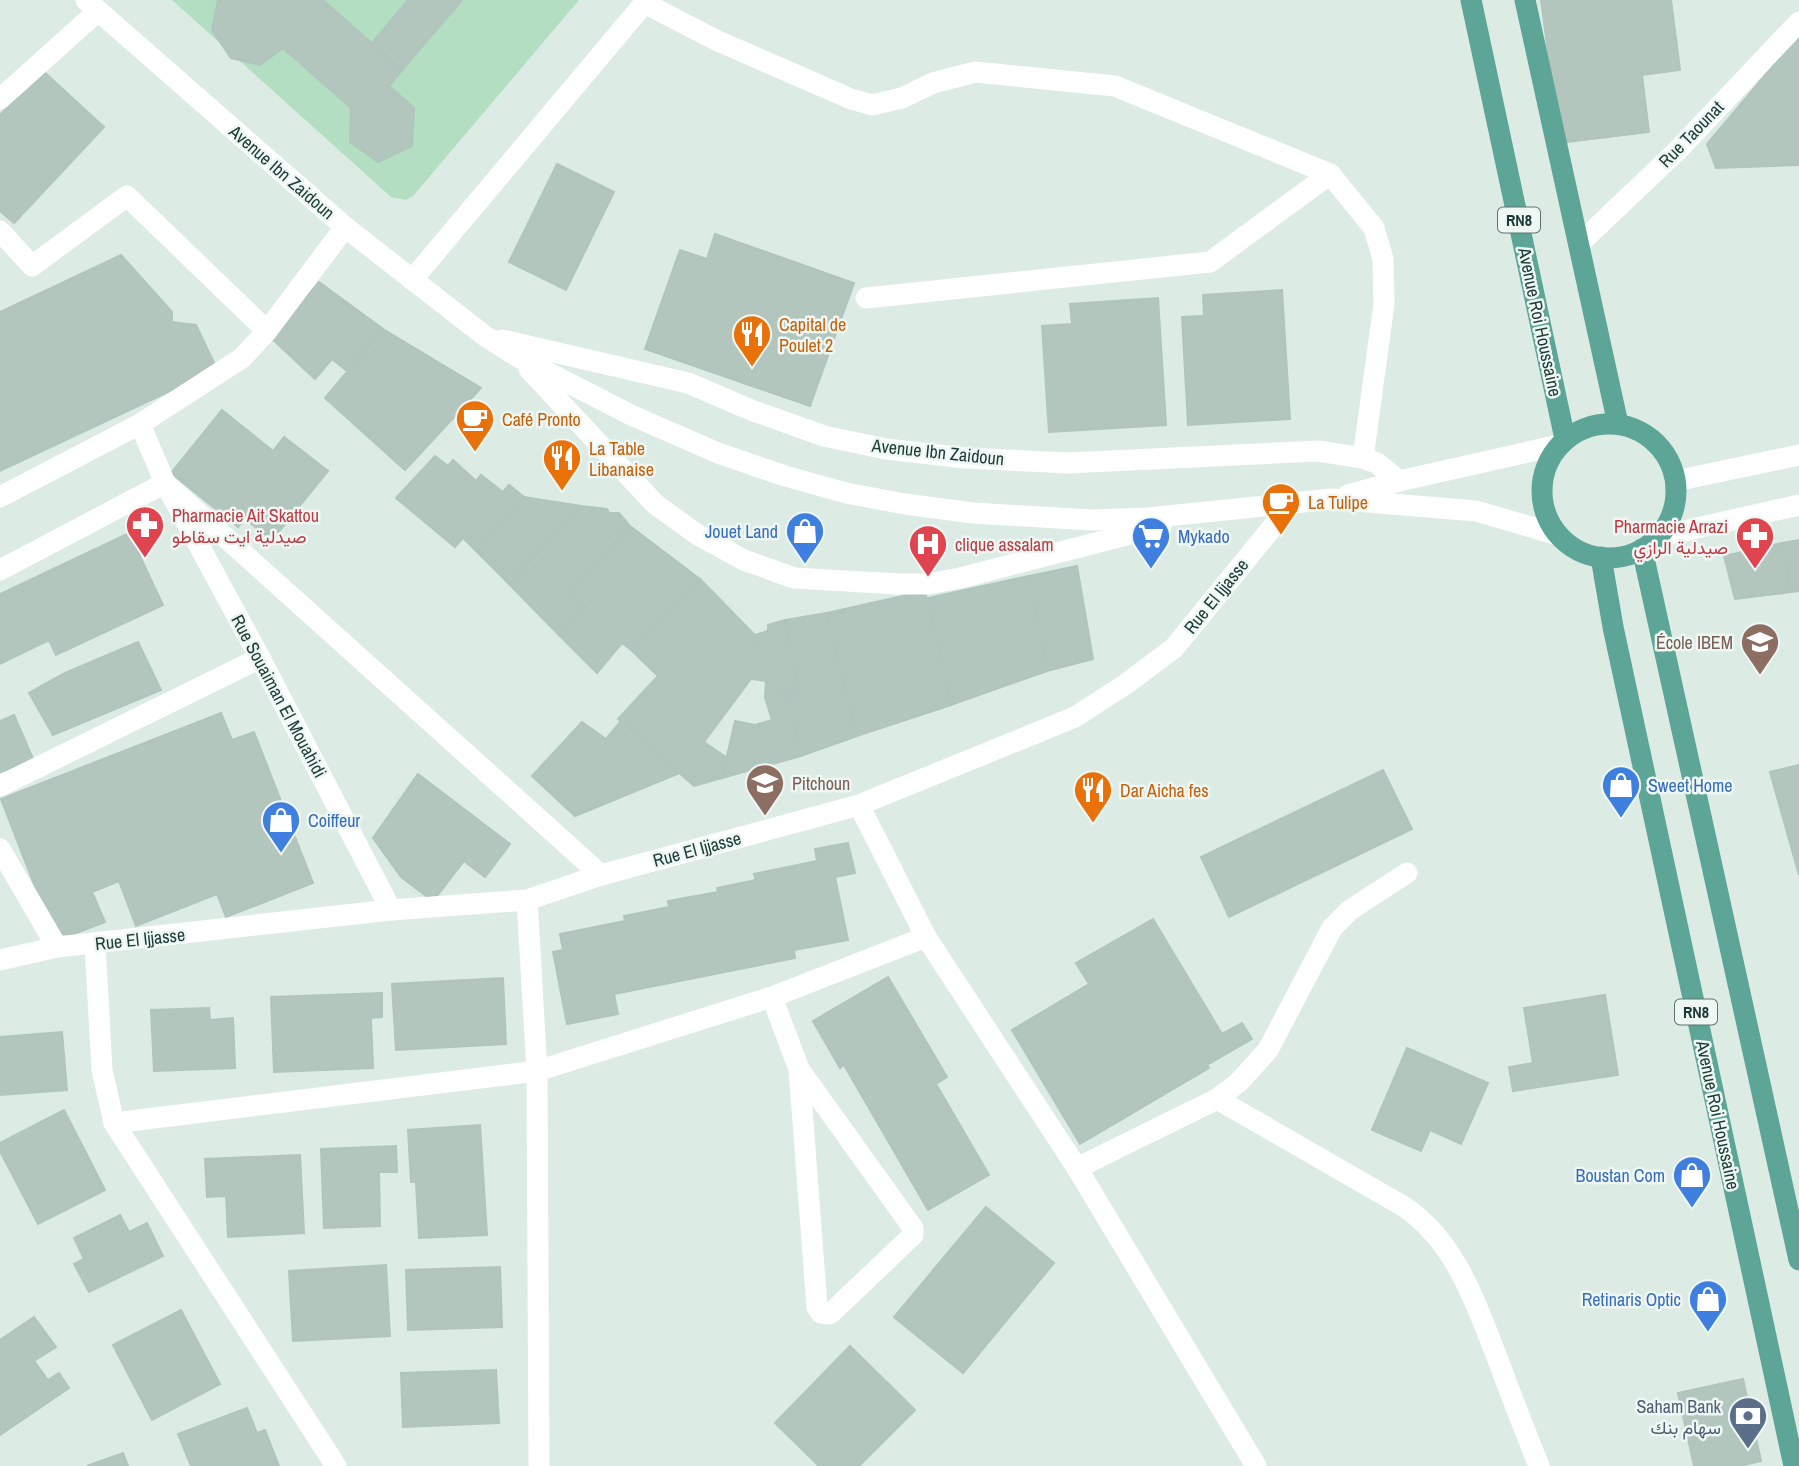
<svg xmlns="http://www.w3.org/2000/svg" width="1799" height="1466" font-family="'Archivo Narrow',Vazirmatn,sans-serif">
<rect width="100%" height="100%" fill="#ddebe5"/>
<polygon fill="#b3dec1" points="172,0 579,0 413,196 406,200 391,197"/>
<g fill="#b2c6be" stroke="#afc5bd" stroke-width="2">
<polygon points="218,0 323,0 402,70 389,86 414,108 412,146 378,162 350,142 351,108 283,48 260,65 231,58 212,30"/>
<polygon points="408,0 462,0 402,70 372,43"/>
<polygon points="1541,0 1671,0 1680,70 1642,75 1649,132 1560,143"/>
<polygon points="1799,35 1799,165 1716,168 1707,144"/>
<polygon points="42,70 104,127 14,223 0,211 0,115"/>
<polygon points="557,164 614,192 566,290 509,262"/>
<polygon points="715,234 854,283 810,406 645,349 680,250 707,259"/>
<polygon points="121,255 172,312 172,322 196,325 217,369 0,471 0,312"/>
<polygon points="319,282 383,329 347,371 332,359 315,379 270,337"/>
<polygon points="1282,290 1290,419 1188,425 1182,317 1204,316 1203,295"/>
<polygon points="1158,298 1166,425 1049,432 1042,326 1072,324 1070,304"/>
<polygon points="383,329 481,388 405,470 325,398"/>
<polygon points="222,410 273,451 284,437 328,471 272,540 245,519 238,527 171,473"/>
<polygon points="435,456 448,466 453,460 476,481 481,475 503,492 509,485 524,497 477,552 463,538 455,547 396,498"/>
<polygon points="524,497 581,506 509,584 477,552"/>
<polygon points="581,506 607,509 609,513 619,513 630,526 571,592 586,607 559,635 509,584"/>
<polygon points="630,526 700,579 631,650 622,643 597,673 559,635 586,607 571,592"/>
<polygon points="129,533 163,605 56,655 49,640 0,664 0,594"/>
<polygon points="1799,540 1799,591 1791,592 1782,543"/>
<polygon points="1782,543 1791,592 1735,599 1724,556"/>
<polygon points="1077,566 1093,659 1047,671 1029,576"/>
<polygon points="1029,576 1047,671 951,705 928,598"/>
<polygon points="700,579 755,635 751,679 704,742 727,758 722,778 694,786 618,719 658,676 631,650"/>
<polygon points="925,591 951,705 857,736 827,613"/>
<polygon points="827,613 857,736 801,756 788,698 800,694 785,620"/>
<polygon points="785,620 799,690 765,697 766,681 751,679 755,635 768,631 768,625"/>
<polygon points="138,642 161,690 53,735 29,693 65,673"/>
<polygon points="799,690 800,694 788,698 801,756 722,778 735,721 755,725 772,720 765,697"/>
<polygon points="221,713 232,740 254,732 313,883 226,917 217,894 136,926 119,881 92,892 105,922 56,941 1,799"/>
<polygon points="14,715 34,761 0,772 0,721"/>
<polygon points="621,721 680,773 575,816 532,776 582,722 606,739"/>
<polygon points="1799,765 1799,875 1770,772"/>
<polygon points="1383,770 1412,829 1229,917 1201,857"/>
<polygon points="418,774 510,844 485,877 464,861 433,901 401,877 373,838"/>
<polygon points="848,843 855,873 835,877 848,940 794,950 795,958 614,994 618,1014 567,1024 553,952 563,950 560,934 625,921 624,916 669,907 668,901 718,892 717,888 756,880 754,874 817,861 815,849"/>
<polygon points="1153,919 1222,1034 1242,1023 1252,1039 1207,1065 1209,1068 1080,1144 1012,1030 1089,984 1076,963"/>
<polygon points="888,977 947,1077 936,1084 989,1175 928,1210 844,1065 840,1068 813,1021"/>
<polygon points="503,978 506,1044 396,1050 392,984"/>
<polygon points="382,993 382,1017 371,1018 373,1068 274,1072 271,997"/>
<polygon points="1605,995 1618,1075 1513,1091 1509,1067 1533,1063 1524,1008"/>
<polygon points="209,1008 210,1020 233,1018 235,1068 154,1071 151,1010"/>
<polygon points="62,1032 67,1090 0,1095 0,1037"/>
<polygon points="1407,1048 1488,1083 1461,1144 1430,1130 1421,1151 1372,1130"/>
<polygon points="64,1110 105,1190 38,1224 0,1151 0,1143"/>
<polygon points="480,1125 487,1235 419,1238 416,1182 411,1182 408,1130"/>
<polygon points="396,1146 397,1172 379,1172 380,1226 324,1228 321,1149"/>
<polygon points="300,1155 304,1233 228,1237 226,1196 207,1197 205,1159"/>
<polygon points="986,1207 1054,1263 963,1373 894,1317"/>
<polygon points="120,1215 129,1232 147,1223 163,1256 89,1292 74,1264 84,1259 74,1238"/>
<polygon points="386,1265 390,1336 293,1341 289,1271"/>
<polygon points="500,1267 502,1327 408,1330 406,1270"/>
<polygon points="181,1310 220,1384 152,1420 113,1345"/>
<polygon points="34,1317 56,1347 34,1361 48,1380 59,1373 69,1388 0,1435 0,1340"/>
<polygon points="850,1346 915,1410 859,1466 819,1466 775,1423"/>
<polygon points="496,1370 499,1423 403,1427 401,1373"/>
<polygon points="1743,1379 1761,1461 1740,1466 1694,1466 1678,1393"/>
<polygon points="247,1408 257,1433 265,1430 279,1466 191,1466 178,1434"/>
<polygon points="123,1453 128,1466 87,1466"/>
</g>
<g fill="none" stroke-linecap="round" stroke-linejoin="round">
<g stroke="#fff" stroke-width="21">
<polyline points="86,0 345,227 485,336 518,357 631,415 718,453 785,476 846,493 905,504 973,513 1091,520 1148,518 1332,499 1476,511 1558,535"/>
<polyline points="644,3 718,41 851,99 872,105 902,98 933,83 975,72 1115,86 1330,174 1374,228 1383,259 1384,304 1363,458"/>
<polyline points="0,99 98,11"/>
<polyline points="0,231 32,266 127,196 267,331"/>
<polyline points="1580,243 1677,151 1799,22"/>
<polyline points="412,280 647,0"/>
<polyline points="866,298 1210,262 1330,174"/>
<polyline points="502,340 688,383 751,410 824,436 886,449 965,458 1068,463 1318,451 1363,458 1377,463 1399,481"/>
<polyline points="529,369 655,504 698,535 744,560 794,578 898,584 928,584 960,578 1161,526"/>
<polyline points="140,424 165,483 260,658 391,910"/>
<polyline points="1675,481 1799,455"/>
<polyline points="1348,495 1399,481 1559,445"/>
<polyline points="0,497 140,424 242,358 267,331 345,227"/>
<polyline points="1657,537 1799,505"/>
<polyline points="0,570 165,483 601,875"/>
<polyline points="0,786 260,658"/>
<polyline points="859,805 926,937 1077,1168 1256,1466"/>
<polyline points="0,849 57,947"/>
<polyline points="527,900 537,1071 539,1466"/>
<polyline points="95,944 102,1070 114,1123 336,1466"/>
<polyline points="0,960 57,947 391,910 527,900 601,875 859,805 1075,717 1126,684 1174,648 1292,503"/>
<polyline points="772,997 799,1069 913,1228 913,1235 830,1314 821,1313 817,1307 799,1069"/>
<path d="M 1217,1099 L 1403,1206 C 1456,1241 1476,1304 1498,1360 C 1511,1395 1525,1431 1539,1466"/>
<polyline points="114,1123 537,1071 772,997 926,937"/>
<polyline points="1077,1168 1217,1099 1239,1082 1268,1050 1332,928 1350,910 1407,873"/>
</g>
<g stroke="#5da596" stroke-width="21">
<polyline points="1471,0 1565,439"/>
<polyline points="1525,0 1618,424"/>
<circle cx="1609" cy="491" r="67"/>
<polyline points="1642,549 1799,1260"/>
<polyline points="1601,557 1613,627 1794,1466"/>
</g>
</g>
<defs>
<g id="restaurant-pin" transform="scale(2.0125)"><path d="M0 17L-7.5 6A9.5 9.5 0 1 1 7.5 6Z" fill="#e8710a" stroke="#eef7f3"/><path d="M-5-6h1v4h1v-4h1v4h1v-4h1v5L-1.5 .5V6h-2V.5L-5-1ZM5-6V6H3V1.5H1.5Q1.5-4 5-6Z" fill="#fff"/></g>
<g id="cafe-pin" transform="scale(2.0125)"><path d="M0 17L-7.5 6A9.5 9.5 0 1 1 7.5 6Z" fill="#e8710a" stroke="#eef7f3"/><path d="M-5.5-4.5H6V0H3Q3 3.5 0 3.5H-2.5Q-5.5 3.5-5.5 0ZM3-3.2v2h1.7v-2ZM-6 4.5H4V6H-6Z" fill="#fff"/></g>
<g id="pharmacy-pin" transform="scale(2.0125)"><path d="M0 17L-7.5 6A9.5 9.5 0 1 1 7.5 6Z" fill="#e0444e" stroke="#eef7f3"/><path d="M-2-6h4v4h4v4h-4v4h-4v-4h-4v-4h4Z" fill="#fff"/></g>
<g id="shop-pin" transform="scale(2.0125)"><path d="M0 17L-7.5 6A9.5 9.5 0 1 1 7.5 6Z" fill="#3f7fe0" stroke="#eef7f3"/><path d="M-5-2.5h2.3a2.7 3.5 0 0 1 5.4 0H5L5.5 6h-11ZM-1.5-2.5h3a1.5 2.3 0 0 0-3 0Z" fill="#fff"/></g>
<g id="supermarket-pin" transform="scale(2.0125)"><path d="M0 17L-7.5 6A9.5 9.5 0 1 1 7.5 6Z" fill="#3f7fe0" stroke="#eef7f3"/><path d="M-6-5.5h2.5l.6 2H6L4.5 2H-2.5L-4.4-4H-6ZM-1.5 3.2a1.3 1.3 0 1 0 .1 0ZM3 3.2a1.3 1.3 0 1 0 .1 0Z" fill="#fff"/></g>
<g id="hospital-pin" transform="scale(2.0125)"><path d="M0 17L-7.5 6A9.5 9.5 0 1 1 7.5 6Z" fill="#e0444e" stroke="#eef7f3"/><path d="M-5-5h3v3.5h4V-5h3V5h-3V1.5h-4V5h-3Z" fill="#fff"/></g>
<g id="school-pin" transform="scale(2.0125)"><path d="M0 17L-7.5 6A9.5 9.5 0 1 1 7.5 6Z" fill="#8d6e63" stroke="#eef7f3"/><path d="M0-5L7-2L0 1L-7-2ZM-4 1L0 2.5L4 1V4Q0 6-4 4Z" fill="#fff"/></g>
<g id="bank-pin" transform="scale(2.0125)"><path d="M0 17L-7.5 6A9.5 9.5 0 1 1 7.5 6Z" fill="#5c6f8a" stroke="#eef7f3"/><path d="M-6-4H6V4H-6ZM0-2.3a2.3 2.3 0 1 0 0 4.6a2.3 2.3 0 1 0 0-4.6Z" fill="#fff"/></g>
</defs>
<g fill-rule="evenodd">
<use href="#restaurant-pin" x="752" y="334"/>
<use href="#cafe-pin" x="475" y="419"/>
<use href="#restaurant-pin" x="562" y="458"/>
<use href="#cafe-pin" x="1281" y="502"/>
<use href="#pharmacy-pin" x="145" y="525"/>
<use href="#shop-pin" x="805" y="531"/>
<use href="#supermarket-pin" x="1151" y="536"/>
<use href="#pharmacy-pin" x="1755" y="536"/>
<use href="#hospital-pin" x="928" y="544"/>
<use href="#school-pin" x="1760" y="642"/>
<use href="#school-pin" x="765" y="783"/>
<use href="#shop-pin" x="1621" y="785"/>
<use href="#restaurant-pin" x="1093" y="790"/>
<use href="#shop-pin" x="281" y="820"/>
<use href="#shop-pin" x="1692" y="1175"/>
<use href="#shop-pin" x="1708" y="1299"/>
<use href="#bank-pin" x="1748" y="1416"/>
</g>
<g text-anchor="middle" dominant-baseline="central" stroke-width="5" stroke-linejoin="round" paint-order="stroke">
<g fill="#eef7f3" stroke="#5c736e" stroke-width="2">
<rect x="1498" y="207.5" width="42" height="25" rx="5"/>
<rect x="1675" y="999.5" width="42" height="25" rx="5"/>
</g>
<g font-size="16" font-weight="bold" fill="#1d3b35">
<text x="1519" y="220">RN8</text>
<text x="1696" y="1012">RN8</text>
</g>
<g font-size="18" fill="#1d3b35" stroke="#eef7f3">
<text transform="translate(1691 134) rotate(-46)">Rue Taounat</text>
<text transform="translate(282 172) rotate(41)">Avenue Ibn Zaidoun</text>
<text transform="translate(1540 322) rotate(78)">Avenue Roi Houssaine</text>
<text transform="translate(938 452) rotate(6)">Avenue Ibn Zaidoun</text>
<text transform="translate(1216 596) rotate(-51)">Rue El Ijjasse</text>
<text transform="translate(279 696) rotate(62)">Rue Souaiman El Mouahidi</text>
<text transform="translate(697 849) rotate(-15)">Rue El Ijjasse</text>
<text transform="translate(140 939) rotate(-6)">Rue El Ijjasse</text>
<text transform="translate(1718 1115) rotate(78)">Avenue Roi Houssaine</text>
</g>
<g font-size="18" fill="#c56008" stroke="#eef7f3" text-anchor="start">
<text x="779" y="324">Capital de<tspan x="779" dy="21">Poulet 2</tspan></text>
<text x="502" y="419">Café Pronto</text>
<text x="589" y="448">La Table<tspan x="589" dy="21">Libanaise</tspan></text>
<text x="1308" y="502">La Tulipe</text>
<text x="1120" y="790">Dar Aicha fes</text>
</g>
<g font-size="18" fill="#be3a42" stroke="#eef7f3" text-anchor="start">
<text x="172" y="515">Pharmacie Ait Skattou<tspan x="172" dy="21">صيدلية ايت سقاطو</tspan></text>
<text x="1728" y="526" text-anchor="end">Pharmacie Arrazi<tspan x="1728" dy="21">صيدلية الرازي</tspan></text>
<text x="955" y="544">clique assalam</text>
</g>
<g font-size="18" fill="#366cbe" stroke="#eef7f3" text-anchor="end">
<text x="778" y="531">Jouet Land</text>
<text x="1178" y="536" text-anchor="start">Mykado</text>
<text x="1648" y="785" text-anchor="start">Sweet Home</text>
<text x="308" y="820" text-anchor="start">Coiffeur</text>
<text x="1665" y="1175">Boustan Com</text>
<text x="1681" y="1299">Retinaris Optic</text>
</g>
<g font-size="18" fill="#785e54" stroke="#eef7f3" text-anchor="end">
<text x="1733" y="642">École IBEM</text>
<text x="792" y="783" text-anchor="start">Pitchoun</text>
</g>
<g font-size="18" fill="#4e5e75" stroke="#eef7f3" text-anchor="end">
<text x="1721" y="1406">Saham Bank<tspan x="1721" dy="21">سهام بنك</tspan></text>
</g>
</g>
</svg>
